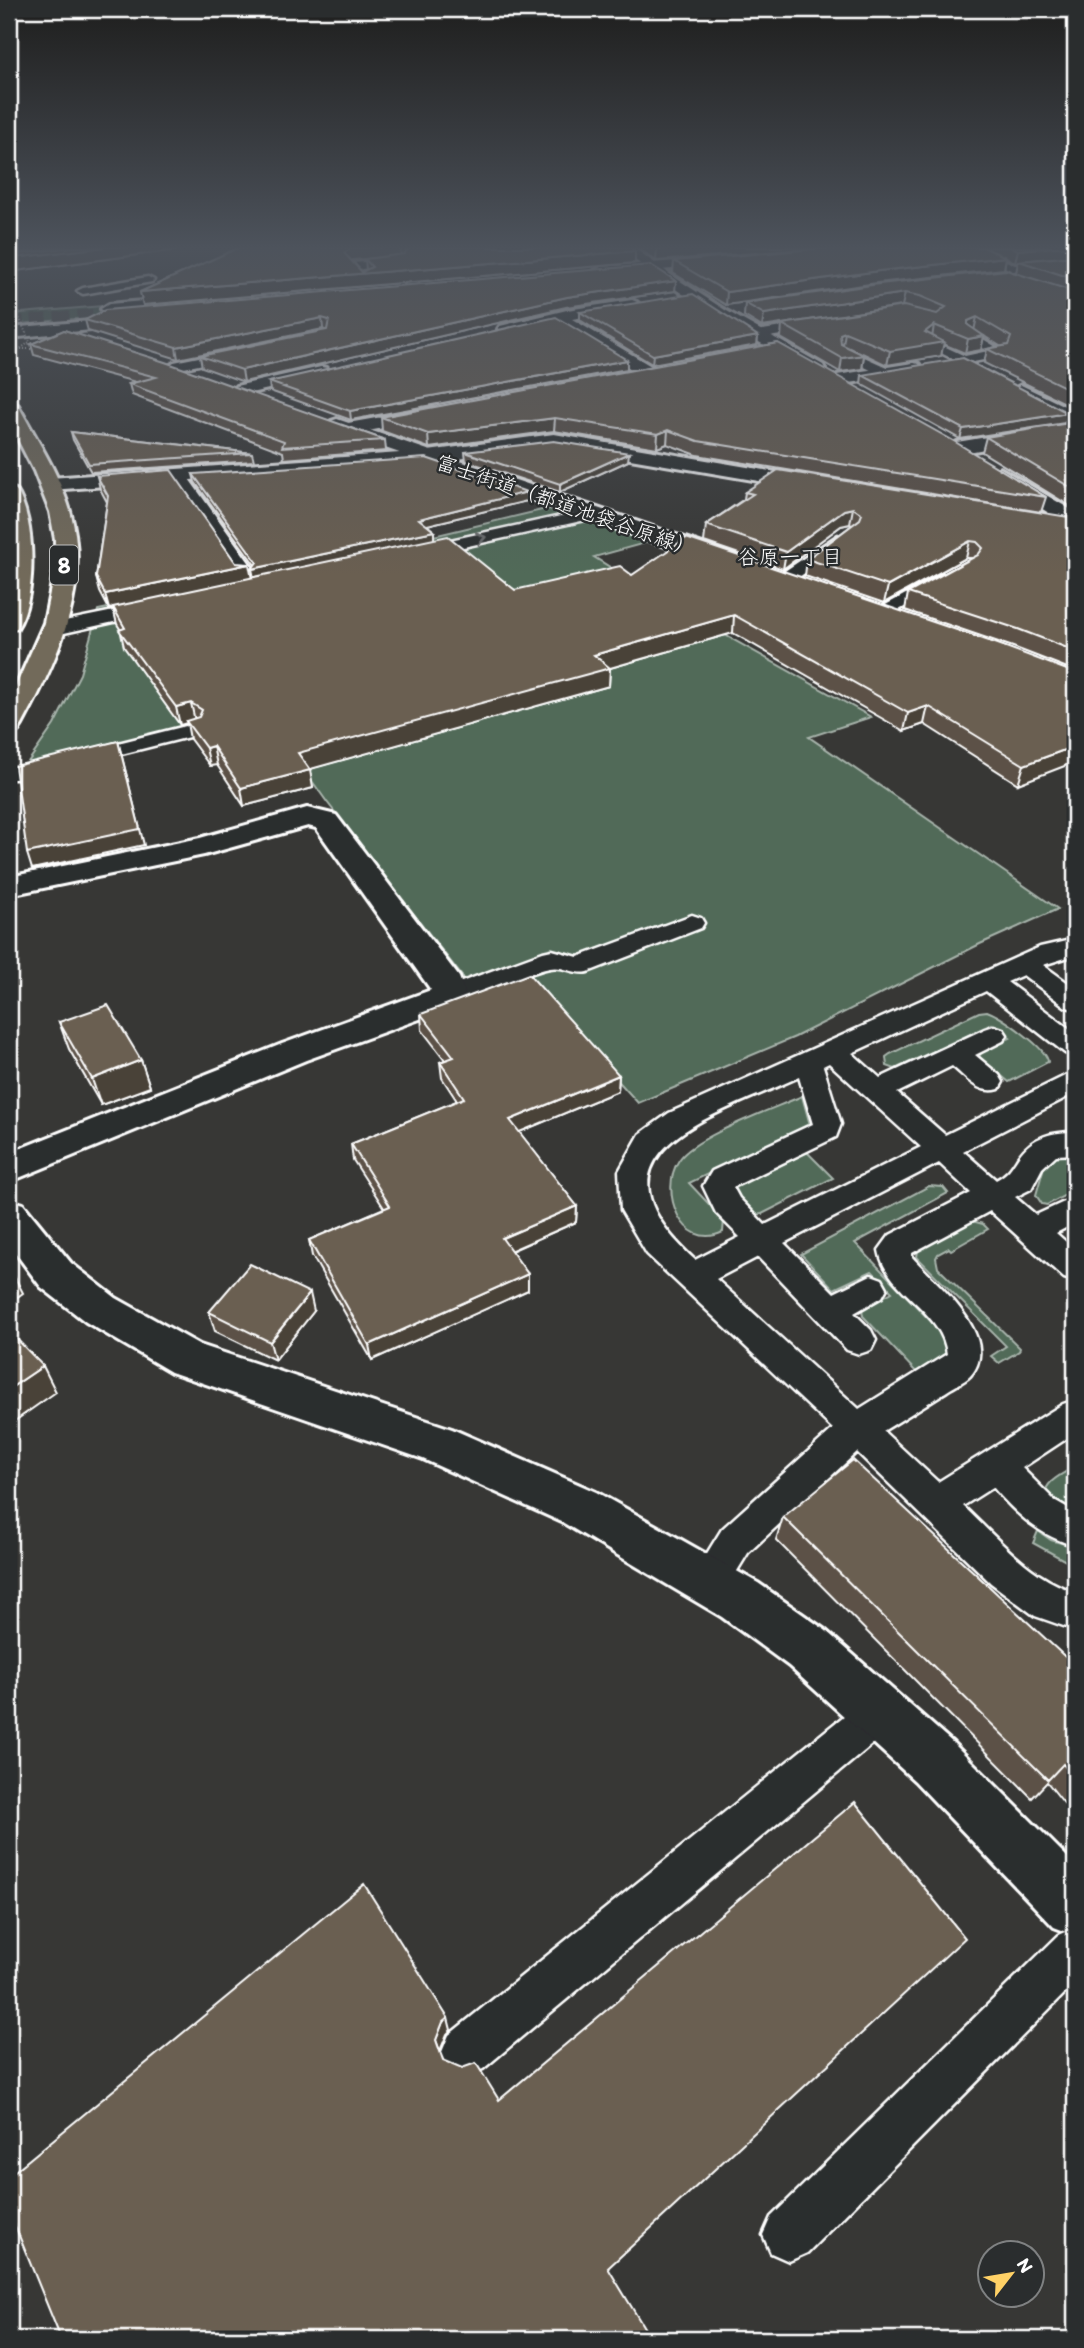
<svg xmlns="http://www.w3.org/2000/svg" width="1084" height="2348" font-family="Itim,'Klee One',sans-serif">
<rect width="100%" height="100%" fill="#373735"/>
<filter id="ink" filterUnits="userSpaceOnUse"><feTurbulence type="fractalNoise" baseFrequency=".0143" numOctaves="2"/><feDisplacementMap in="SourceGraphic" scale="14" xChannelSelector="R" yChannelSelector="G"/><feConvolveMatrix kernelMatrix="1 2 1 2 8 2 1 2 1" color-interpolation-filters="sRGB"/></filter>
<g filter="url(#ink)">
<g fill="#516a58" stroke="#a8b4ac" stroke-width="2">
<polygon points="102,306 108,319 72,319 9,325 9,316 21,313"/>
<polygon points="546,509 559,510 647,539 649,542 594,557 666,602 871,717 809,737 1058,909 980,944 795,1037 638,1103 527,979 479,998 327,802 260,708 26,765 54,725 80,674 98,610 304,567"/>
<path d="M 987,1011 C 1001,1016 1048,1049 1048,1062 L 1009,1082 L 979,1057 L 982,1051 L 1010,1038 L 992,1024 L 895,1069 L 887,1066 L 886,1057 L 890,1054 L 979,1012 Z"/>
<path d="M 802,1096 L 810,1125 L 689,1183 L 724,1220 L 723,1232 C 682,1252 658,1191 679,1160 C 695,1136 773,1109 802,1096 Z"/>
<polygon points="807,1152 833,1178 762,1214 753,1215 734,1195 735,1188"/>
<polygon points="1075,1154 1075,1190 1047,1205 1042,1204 1036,1195 1045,1163 1057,1155"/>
<polygon points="929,1186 943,1187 948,1193 855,1243 943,1334 949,1350 947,1354 916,1372 863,1316 862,1309 892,1292 872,1271 834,1289 801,1254"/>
<polygon points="972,1221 983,1224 988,1229 951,1250 949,1248 938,1254 936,1258 938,1268 1020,1348 1019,1351 999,1363 991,1356 1006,1346 917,1257 918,1250"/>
<path d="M 1075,1466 L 1075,1513 L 1045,1494 C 1046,1480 1064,1474 1075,1466 Z"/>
<polygon points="1038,1531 1051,1540 1075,1547 1075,1566 1033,1543"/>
</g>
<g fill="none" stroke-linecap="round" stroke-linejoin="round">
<polyline stroke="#4b4b49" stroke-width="15" stroke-dasharray="15 8" stroke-linecap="butt" points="9,324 111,315"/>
<g stroke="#fff" stroke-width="5">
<g id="service">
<polygon points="962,247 975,247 1015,265 1075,259 1075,265 1013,271"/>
<polygon points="401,259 406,262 405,264 361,269 370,279 364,282 348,266 353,263"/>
<polygon points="148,277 154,280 152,282 83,294 77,291 83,288"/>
<polygon points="821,321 827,325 825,328 756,339 750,335 756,331"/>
<polygon points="973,333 1006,353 1004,356 963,364 925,345 931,341 935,342 965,356 988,351 969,340 967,337"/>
<polygon points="844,348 891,369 893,372 891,375 881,375 840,355 840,349"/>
<polygon points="239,349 243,350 243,356 174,370 168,366 174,362"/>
<polygon points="179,470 184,472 253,568 256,572 253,576 241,576 171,475"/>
<polygon points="593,509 601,514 599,517 418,557 410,552 418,547"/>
<polygon points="838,535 846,540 844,544 791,583 779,583 776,579 779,575"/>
<polygon points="942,574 951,579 948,583 888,616 882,617 873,612"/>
<polygon points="153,603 159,604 162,608 159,612 55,635 46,629 55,623"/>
<polygon points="194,724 201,726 204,730 201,734 22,779 9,779 9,767 22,767"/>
<path d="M 692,915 L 701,918 L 704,923 L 701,928 L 588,972 C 574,975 563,965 550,968 C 516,974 473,1008 439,999 L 435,993 L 439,987 L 456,984 L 543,952 L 552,950 L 578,957 Z"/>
<path d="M 1075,939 L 1075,955 L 1043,965 L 1075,988 L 1075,1009 L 1066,1007 L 1023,975 L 1007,982 L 1075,1033 L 1075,1056 L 1065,1053 L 986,991 L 852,1053 L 880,1078 L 985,1029 L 994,1026 L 1003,1029 L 1007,1035 L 1003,1041 L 975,1055 L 999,1075 L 1003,1082 L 999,1089 C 979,1095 967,1078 952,1066 L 897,1093 L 945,1135 L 1075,1071 L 1075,1093 L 963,1151 L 996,1180 C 1009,1173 1011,1168 1019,1156 C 1033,1136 1053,1132 1075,1132 L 1075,1154 L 1056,1155 L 1042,1168 L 1031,1189 L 1015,1197 L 1036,1215 L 1075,1197 L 1075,1223 L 1056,1233 L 1075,1250 L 1075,1281 L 1064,1278 L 990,1211 L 912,1253 L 912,1257 C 936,1284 1004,1338 970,1376 C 964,1382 954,1386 947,1391 C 926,1404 905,1418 883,1431 L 938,1482 L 1063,1404 L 1075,1400 L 1075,1433 L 1022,1468 L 1054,1500 L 1075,1512 L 1075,1546 C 1039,1535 1017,1515 993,1487 L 963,1506 C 996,1537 1031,1579 1075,1592 L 1075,1630 L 1035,1616 L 991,1583 L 857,1452 L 748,1553 L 723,1594 L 709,1599 L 695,1594 L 690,1581 L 722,1529 L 833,1429 L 647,1254 L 621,1210 L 619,1171 L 640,1134 L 669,1113 L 1040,947 ZM 829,1063 L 921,1147 L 765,1225 L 739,1198 L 733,1187 L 836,1137 L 841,1124 L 823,1066 ZM 799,1077 L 813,1124 L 712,1171 L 703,1186 L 716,1213 L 740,1237 L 695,1260 C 576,1152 712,1117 799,1077 ZM 939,1163 L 971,1193 L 890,1235 L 879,1250 C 886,1292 943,1310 947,1354 L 859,1409 L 716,1279 L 758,1257 L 847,1350 L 859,1354 L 871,1350 L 876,1340 L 871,1330 L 854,1313 L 882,1297 L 887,1288 L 882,1279 L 871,1275 L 834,1293 L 784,1243 Z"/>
<polygon points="879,1693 893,1699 899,1713 893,1727 483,2069 466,2076 449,2069 442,2052 449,2035 865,1699"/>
<polygon points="1075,1928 1075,1983 807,2253 789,2261 771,2253 763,2235 771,2217 1059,1935"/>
</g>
</g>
<g stroke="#fff" stroke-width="6">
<g id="minor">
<polygon points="660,268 725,310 823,365 825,369 823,373 811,373 715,316 655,275 655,269"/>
<polygon points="632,300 637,302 640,305 637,308 572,319 656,369 658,373 656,377 644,377 556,322 506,334 498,329 500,326 567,310"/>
<polygon points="913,363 919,364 921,368 919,372 837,385 828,380 837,375"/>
<polygon points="321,367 327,368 329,372 327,376 242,395 233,390 236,386"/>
<polygon points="1021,385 1075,411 1075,423 1015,394 1012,390"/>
<polygon points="433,408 439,409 442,413 439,417 348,435 339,429 348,423"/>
<polygon points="1035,429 1044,435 1042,439 957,454 948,448 957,442"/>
<polygon points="554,434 817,479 824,481 827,485 824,489 817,491 554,446 428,463 50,490 43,488 40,484 43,480 50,478 428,451"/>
<polygon points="1000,468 1075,512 1075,527 1068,525 993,478 990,474"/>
<polygon points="307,808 336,815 459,977 465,993 453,1007 306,1060 9,1182 9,1153 282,1044 431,990 316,828 308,826 204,855 9,895 9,877 200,838"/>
</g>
</g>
<g stroke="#fff" stroke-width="6">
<g id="tertiary">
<polygon points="618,247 633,247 667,272 665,275 655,275"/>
<polygon points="9,1200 23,1204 71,1263 116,1298 200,1345 452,1429 596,1492 758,1583 825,1630 953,1743 1075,1865 1075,1935 1054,1927 915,1781 789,1666 722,1617 562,1522 423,1459 171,1372 86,1322 41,1287 9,1244"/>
</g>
</g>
<g stroke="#fff" stroke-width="6">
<g id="secondary">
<polygon points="726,257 731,258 731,264 601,275 594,271 601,267"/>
<polygon points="396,279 403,283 401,286 109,314 101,309 109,304"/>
<polygon points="137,317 143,319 145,322 143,325 9,338 9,328"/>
<polygon points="337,419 738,556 741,561 738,566 722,566 331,429 328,425 331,421"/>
</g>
</g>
<g stroke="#fff" stroke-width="6">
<g id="primary">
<path d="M 9,400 L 18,405 C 36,439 59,473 70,511 C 92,585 57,661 22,725 L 18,731 L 9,733 L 9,702 L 44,623 L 55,567 L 55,539 L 50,512 L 34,471 L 9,422 Z"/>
<path d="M 9,488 L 16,490 C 36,519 37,599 17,628 L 9,630 Z"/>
</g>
</g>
<use href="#service" fill="#2a2d2e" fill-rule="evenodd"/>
<use href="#minor" fill="#2a2d2e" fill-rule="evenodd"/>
<use href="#tertiary" fill="#2a2d2e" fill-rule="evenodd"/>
<use href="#secondary" fill="#2a2d2e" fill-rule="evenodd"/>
<use href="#primary" fill="#726b5a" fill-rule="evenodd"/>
<g stroke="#fff" stroke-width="2" stroke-dasharray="1 2" stroke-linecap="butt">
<polyline points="9,302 12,302 30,342 20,349 9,349"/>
<polyline points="21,349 31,349"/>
</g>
</g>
<g fill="#5b5146" stroke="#fff" stroke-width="2" fill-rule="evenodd">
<polygon points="74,247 199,247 16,271 12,267 9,255"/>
<path d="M 240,247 L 630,247 L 635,251 L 635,263 L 143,305 L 140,292 ZM 365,259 L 366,270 L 362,272 L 352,261 Z"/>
<polygon points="637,247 826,247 656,261"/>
<polygon points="837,247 1075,247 1075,408 984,363 987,349 1000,346 984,336 981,350 965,353 943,344 941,356 887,365 862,353 864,355 862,369 840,372 781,338 782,324 762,327 744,316 745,303 1016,273 1018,262 1015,262 1006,258 1004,269 877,283 726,305 673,273 674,261"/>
<polygon points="675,291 566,307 244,382 202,367 200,356 327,331 323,329 178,359 88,331 85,320"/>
<polygon points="580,312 758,336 757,345 652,364 580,320"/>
<polygon points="64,330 385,440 386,451 284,459 283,452 132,395 129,384 136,382 34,355 31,344"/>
<polygon points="778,343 1046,497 1041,512 697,455 667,444 657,448 554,431 429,448 382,431 381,417"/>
<polygon points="627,369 351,420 270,391 269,382"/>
<polygon points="862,375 1065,423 960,439 861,384"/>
<polygon points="1075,422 1075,509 982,452 986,437"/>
<polygon points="71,432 252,453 254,461 91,472 73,440"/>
<polygon points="465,452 628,461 560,492 466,461"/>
<polygon points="193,474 527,501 427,525 434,531 434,539 515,590 632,575 1075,673 1018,784 924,724 904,731 733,633 610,668 609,686 309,769 313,788 244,806 217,765 210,766 190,739 187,723 180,725 124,647 120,629 117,624 113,608 109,609 100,592 96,577 107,502 100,489 97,476 236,563 252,578 254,577 252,569 255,565 195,482"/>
<polygon points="745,492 1075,518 1075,671 1013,647 905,610 908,593 972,558 966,558 884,603 805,576 807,559 852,525 850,524 841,526 783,569 704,542 706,525 744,499"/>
<polygon points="421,1014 619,1075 618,1091 519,1132 577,1206 576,1222 511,1251 528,1274 528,1290 372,1360 312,1256 309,1240 384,1208 353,1160 351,1144 457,1101 442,1078 440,1062 445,1060 422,1030"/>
<polygon points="59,1022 141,1060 150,1087 101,1105 69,1049"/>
<polygon points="314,1311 275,1360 215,1331 209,1312"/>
<polygon points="783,1517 1075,1666 1075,1817 1047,1782 1032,1798 776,1540"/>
</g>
<g fill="#4a4239" stroke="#fff" stroke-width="2">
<polygon points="9,247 71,247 9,254"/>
<polygon points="105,247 199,247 16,271 13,258"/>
<polygon points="372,247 400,247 401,256 353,260 345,266 344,253 352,248"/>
<polygon points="683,247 826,247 656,261 657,249"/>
<polygon points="1054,247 1075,247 1075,256 1019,261 1018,262 1015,262 1018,250"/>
<polygon points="635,251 635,263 143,305 140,292"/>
<polygon points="1006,257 1004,269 877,283 726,305 727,292 879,271"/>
<polygon points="676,281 675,291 566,307 244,382 242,370 567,297"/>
<polygon points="905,293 902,306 762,327 764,314"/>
<polygon points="977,317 974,331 966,335 968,321"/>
<polygon points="322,318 323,329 178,359 176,347"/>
<polygon points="934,325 932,338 944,342 941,356 887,365 890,351 925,332"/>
<polygon points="845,332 843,345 838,347 840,334"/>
<polygon points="758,336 757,345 652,364 653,355"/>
<polygon points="984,336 981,350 965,353 968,339"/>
<polygon points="864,355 862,369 840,372 842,358"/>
<polygon points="627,360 627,369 351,420 350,411"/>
<polygon points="1068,413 1065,423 960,439 963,429"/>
<polygon points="555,418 554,431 429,448 428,434"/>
<polygon points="668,430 667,444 657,448 658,434"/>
<polygon points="629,453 628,461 560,492 560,484"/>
<polygon points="527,492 527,501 419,527 419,519"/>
<polygon points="853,508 850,524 841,526 783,569 786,552 844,510"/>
<polygon points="434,531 434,540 254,578 252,569"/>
<polygon points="970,541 966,558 884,603 888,586"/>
<polygon points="249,564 252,579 109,609 105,594"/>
<polygon points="734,615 733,633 610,668 609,686 300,772 298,753 594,655"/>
<polygon points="191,703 195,721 186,721 187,723 180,725 176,707"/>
<polygon points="928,706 924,724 904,731 908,713"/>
<polygon points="118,741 144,845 32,869 27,853"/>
<polygon points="213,746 217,765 210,766 206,748"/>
<polygon points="1075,746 1075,762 1018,784 1024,765"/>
<polygon points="310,770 313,788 244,806 241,788"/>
<polygon points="141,1060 150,1087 101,1105 92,1079"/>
<polygon points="619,1075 618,1091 510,1136 510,1120"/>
<polygon points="577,1206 576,1222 503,1254 502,1238"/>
<polygon points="9,1266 23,1293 9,1303"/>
<polygon points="528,1274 528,1290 372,1360 369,1345"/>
<polygon points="310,1293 314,1311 275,1360 270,1342"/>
<polygon points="43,1366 56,1392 9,1425 9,1389"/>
<polygon points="448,2018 451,2030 447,2034 440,2051 436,2040 443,2022"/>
</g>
<g fill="#6a5e51" stroke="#fff" stroke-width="2">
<polygon points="74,247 105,247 13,258 9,255"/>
<polygon points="240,247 372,247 352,248 344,253 362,272 372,267 365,259 404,254 408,249 404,247 630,247 635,251 140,292"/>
<polygon points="654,247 683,247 657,249"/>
<polygon points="837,247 983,247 1006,257 879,271 727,292 674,261"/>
<polygon points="1010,247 1054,247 1018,250"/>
<polygon points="1075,256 1075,276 1062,275 1019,261"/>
<polygon points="651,265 676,281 567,297 242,370 200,356 327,330 329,320 322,318 176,347 85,320 105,310"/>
<polygon points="1006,270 1069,290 1075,289 1075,392 987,349 1008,345 1011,337 977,317 968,321 968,325 984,336 968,339 934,325 925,332 944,342 890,351 845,332 840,334 841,344 864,355 842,358 782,324 904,306 937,314 946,307 920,296 905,293 764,314 745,303 879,284"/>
<polygon points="693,294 758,336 653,355 580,312"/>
<polygon points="556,317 627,360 350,411 269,382"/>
<polygon points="64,330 165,362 385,440 282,447 284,441 129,384 156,377 31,344"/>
<polygon points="778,343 952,440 1046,497 698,441 668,430 658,434 555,418 428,434 381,417"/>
<polygon points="963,358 1068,413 963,429 862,375"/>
<polygon points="1075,422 1075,490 986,437"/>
<polygon points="71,432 252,453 89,464"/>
<polygon points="554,441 629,453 560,484 465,452"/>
<polygon points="426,458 527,492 419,519 434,531 252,569 257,562 193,474"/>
<polygon points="171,470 236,563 249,564 105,594 96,577 108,496 97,476"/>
<polygon points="778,470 1075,518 1075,651 1018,629 908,593 978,555 983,548 977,542 970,541 888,586 807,559 860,519 862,514 853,508 844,510 786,552 706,525 753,494 745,492"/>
<polygon points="448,536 515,590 620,566 632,575 686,538 998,644 1075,673 1075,746 1024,765 928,706 908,713 734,615 594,655 610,668 298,753 310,770 241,788 213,746 206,748 186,721 199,717 202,710 191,703 176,707 119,630 125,628 113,607"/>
<polygon points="118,741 140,829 27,853 15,766"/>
<polygon points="529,974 619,1075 510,1120 577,1206 502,1238 528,1274 369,1345 309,1240 390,1206 351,1144 464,1098 440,1062 454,1057 421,1014"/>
<polygon points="108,1005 141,1060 92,1079 59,1022"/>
<polygon points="250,1264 310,1293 270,1342 209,1312"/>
<polygon points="9,1331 43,1366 9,1389"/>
<polygon points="853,1460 1075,1666 1075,1779 1063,1764 1048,1780 783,1517"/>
<polygon points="855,1802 965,1938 608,2268 651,2339 61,2339 9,2211 9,2176 364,1884 448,2018 443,2022 436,2040 443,2060 462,2068 476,2063 499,2100"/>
</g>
<defs><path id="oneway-chevron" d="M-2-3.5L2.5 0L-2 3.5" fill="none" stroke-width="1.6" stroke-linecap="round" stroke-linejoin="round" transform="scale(1.75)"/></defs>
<use stroke="#6a6c6d" href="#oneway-chevron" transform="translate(481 538) rotate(-12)"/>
</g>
<linearGradient id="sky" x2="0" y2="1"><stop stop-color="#1e1e1d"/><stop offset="0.43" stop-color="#4d535c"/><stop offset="1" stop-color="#4d535c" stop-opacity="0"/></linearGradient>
<rect width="1084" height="575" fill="url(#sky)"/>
<g text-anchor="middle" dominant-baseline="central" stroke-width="5" stroke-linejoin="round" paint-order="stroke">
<g font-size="21" fill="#fff" stroke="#2a2d2e">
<text transform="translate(566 505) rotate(19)">富士街道（都道池袋谷原線）</text>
</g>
<g font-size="21" fill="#fff" stroke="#2a2d2e">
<text x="790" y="556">谷原一丁目</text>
</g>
<rect fill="#2a2d2e" stroke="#bfc0c0" stroke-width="2" x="50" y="545.5" width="28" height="39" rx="5"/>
<g font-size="23" font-weight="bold" fill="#fff">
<text x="64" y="565">8</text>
</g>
</g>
<rect width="1084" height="2348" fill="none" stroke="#2a2d2e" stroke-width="35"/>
<rect x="18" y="18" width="1049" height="2313" fill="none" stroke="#fff" stroke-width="2.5" filter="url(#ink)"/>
<g transform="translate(1011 2274) rotate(59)"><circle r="33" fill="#2a2d2e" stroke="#7f8182" stroke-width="2"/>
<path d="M0-5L12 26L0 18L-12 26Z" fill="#ffd166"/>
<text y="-10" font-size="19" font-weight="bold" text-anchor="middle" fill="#ffffff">N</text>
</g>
</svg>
